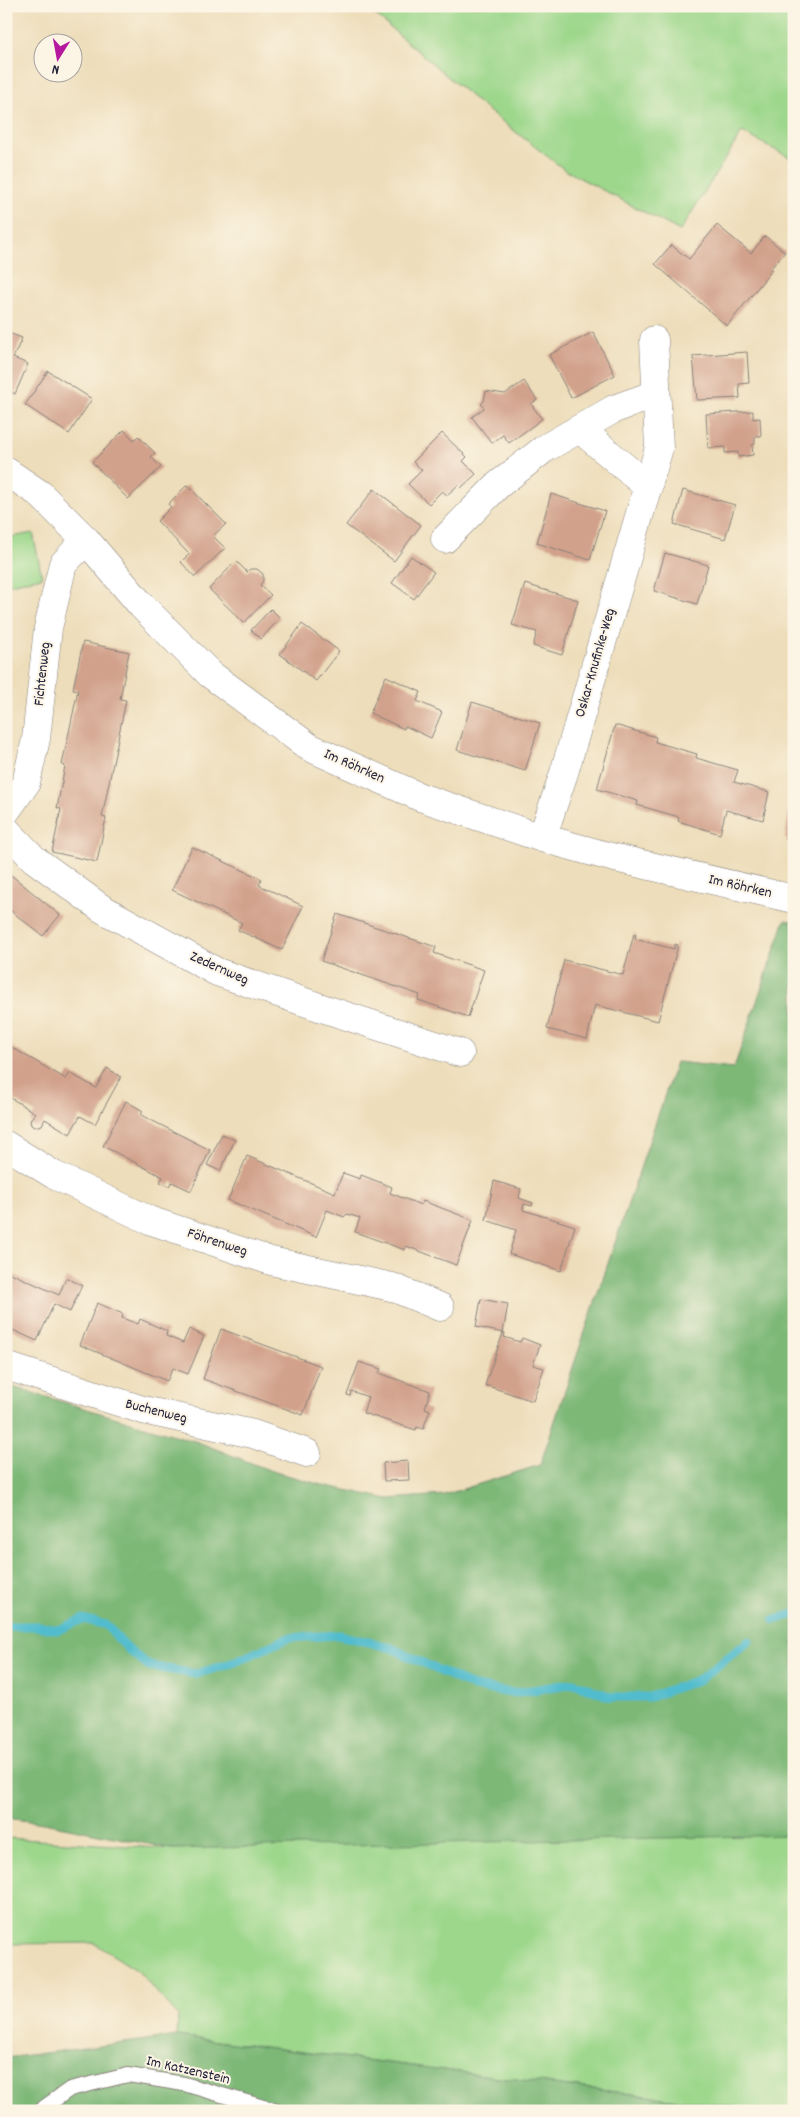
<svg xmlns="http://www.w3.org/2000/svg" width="800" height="2117" font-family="Dekko,sans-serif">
<rect width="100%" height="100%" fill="#fcf5e5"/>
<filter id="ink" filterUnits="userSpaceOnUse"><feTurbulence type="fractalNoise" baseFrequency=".02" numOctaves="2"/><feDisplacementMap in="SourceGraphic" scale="10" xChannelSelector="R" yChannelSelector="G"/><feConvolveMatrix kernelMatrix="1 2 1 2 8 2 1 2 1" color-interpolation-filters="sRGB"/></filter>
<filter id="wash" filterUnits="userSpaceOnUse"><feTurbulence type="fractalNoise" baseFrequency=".0096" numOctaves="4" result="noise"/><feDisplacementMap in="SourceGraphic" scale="20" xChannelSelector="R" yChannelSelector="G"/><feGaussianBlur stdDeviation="1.12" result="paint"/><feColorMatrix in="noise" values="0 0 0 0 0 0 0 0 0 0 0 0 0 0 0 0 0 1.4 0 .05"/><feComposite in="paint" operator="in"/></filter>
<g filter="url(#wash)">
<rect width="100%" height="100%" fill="#edddba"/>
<g fill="#9cd78b" stroke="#5f7c63">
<polygon points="365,6 794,6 794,160 742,132 680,231 565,170 481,105"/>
<polygon points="33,533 42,577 6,585 6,538"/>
<polygon points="794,1821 794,2111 765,2111 177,2036 178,2016 138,1971 94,1943 6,1944 6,1838 173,1849"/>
</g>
<g fill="#7db877" stroke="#506d59">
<polygon points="785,920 794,921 794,1835 173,1849 44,1823 6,1818 6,1385 198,1442 269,1470 318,1484 388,1499 444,1495 540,1465 676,1062 734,1068"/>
<polygon points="177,2036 765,2111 6,2111 6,2058"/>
</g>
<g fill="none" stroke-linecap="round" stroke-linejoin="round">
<g stroke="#51bccd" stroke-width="9">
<polyline points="774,1620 794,1614"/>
<polyline points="6,1626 37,1626 58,1630 83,1619 106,1625 129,1650 149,1666 196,1674 235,1662 288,1638 339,1635 389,1647 474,1687 514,1693 574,1683 611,1697 650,1697 700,1679 749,1641"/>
</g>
</g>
<g id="blocks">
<g fill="#d1a18b">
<polygon points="717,225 751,253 765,236 785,252 770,269 772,270 727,326 655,264 671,245 689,259"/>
<polygon points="6,332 22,338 13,358 28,364 15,394 6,390"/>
<polygon points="593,332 615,375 571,398 549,355"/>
<polygon points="747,352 749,383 739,384 740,398 697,400 693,356"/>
<polygon points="48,371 92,399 69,434 25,405"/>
<polygon points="524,381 537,400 531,404 542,419 509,443 503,435 492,443 472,417 484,408 481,404 484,401 486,391 505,394"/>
<polygon points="753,411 753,419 760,418 761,436 755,436 755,444 752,445 753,455 738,457 738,452 725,453 725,447 708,448 706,414"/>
<polygon points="124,430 134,440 138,436 155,453 151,457 161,467 128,499 92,462"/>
<polygon points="442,433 467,457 463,461 476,474 461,488 458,485 447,495 442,491 429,504 408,484 422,470 413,462"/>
<polygon points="187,485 226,524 213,536 225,548 195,577 181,562 189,554 157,521 171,507 168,504"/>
<polygon points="374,489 421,525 394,561 346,525"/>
<polygon points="683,490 735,505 725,539 674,524"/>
<polygon points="551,494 605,511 590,560 537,543"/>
<polygon points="665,553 708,565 697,604 654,591"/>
<polygon points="411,556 434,572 414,599 392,583"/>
<polygon points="236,561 247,572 250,569 257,569 263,574 263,581 260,585 271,595 244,623 209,589"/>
<polygon points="525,584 578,600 562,655 533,646 537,632 512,625"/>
<polygon points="271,609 280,618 261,639 251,630"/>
<polygon points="302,624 339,651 316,681 280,654"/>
<polygon points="83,642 129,652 120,699 126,700 102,817 106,818 97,862 52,852 61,809 57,808 65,766 62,765 78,690 73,689"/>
<polygon points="386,676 421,692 417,701 442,712 431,738 405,726 404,729 370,713"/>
<polygon points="472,702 540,723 525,771 457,750"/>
<polygon points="615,725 656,737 655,742 697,754 696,758 738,770 734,782 769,792 763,820 726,810 720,834 678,821 679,817 637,805 638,801 597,789"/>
<polygon points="792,793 794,793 794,841 785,839"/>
<polygon points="192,847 262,879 259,885 303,906 282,950 238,930 242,923 172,890"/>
<polygon points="6,871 60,915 43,936 6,907"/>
<polygon points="337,914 436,947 434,953 484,970 468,1017 418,1000 420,995 321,961"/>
<polygon points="634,934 636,934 635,939 674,949 675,944 678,945 658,1021 595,1005 587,1039 547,1029 564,960 623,975"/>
<polygon points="6,1044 66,1079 70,1073 96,1088 107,1068 121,1077 95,1124 80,1116 70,1134 45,1119 42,1125 34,1127 31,1125 30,1120 35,1113 6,1095"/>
<polygon points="126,1101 143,1111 141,1115 210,1150 191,1191 172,1182 169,1186 160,1182 163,1177 103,1146"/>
<polygon points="222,1134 235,1140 220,1171 207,1165"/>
<polygon points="247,1156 335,1193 343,1173 360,1179 361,1175 392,1187 390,1193 421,1205 423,1201 473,1220 456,1265 406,1246 405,1250 355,1232 360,1218 347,1214 344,1217 327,1210 316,1237 228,1200"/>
<polygon points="494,1181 521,1189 519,1198 533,1203 532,1206 524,1204 523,1210 575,1226 561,1271 509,1254 516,1230 486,1220"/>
<polygon points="6,1271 59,1295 66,1278 82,1285 70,1312 54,1304 37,1341 6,1327"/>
<polygon points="481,1299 508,1304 503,1333 476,1327"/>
<polygon points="97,1303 123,1314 122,1318 138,1324 140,1319 167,1331 166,1336 183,1343 189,1329 204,1336 188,1374 173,1368 167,1381 80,1345"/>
<polygon points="221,1329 321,1366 303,1415 203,1379"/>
<polygon points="503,1333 505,1333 504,1337 520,1342 522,1338 540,1345 533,1365 544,1368 533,1401 485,1385"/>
<polygon points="359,1362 381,1369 379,1373 430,1391 425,1408 430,1410 423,1429 417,1427 416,1430 363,1413 368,1397 351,1391 350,1396 347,1395"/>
<polygon points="408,1461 409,1480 384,1481 383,1463"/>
</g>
</g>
</g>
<g filter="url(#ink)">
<use href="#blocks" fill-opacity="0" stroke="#88807a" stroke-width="1"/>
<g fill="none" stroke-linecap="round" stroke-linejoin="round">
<g stroke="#88807a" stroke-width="16">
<polyline id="service" points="39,2111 70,2089 128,2075 184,2084 277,2111"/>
</g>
<g stroke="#88807a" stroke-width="29">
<g id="minor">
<polyline points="580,429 648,487"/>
<polyline points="6,471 40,494 86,540 142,606 210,674 309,747 420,797 542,838 611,857 794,899"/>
<polyline points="445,539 498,485 544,449 614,409 656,394"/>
<polyline points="6,811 26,783 36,739 48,628 63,564 86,540"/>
<polyline points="6,830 34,859 101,908 217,972 322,1008 460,1053"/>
<polyline points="542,838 564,773 659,448 654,340"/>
<polyline points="6,1145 54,1175 149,1220 271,1261 392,1287 440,1307"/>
<polyline points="6,1366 143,1410 253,1434 307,1453"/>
</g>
</g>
<use href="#service" stroke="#fff" stroke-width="14"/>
<use href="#minor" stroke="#fff" stroke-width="28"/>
</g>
</g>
<g text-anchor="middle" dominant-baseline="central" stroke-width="4" stroke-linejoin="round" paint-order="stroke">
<g font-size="15" fill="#22223b" stroke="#fcf5e5">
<text transform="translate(596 663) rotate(-74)">Oskar-Knufinke-Weg</text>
<text transform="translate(43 674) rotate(-84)">Fichtenweg</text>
<text transform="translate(354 767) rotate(24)">Im Röhrken</text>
<text transform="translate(740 887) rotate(13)">Im Röhrken</text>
<text transform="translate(219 969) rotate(24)">Zedernweg</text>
<text transform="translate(217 1243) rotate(18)">Föhrenweg</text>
<text transform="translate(156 1412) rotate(14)">Buchenweg</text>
<text transform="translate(188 2071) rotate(13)">Im Katzenstein</text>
</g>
</g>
<rect width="800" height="2117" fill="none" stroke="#fcf5e5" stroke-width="25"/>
<g transform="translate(58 58) rotate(191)"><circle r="24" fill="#fcf5e5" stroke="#a5a1a1"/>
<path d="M0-4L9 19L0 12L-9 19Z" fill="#b5179e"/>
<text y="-8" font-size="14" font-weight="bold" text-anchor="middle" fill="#22223b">N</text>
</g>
</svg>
